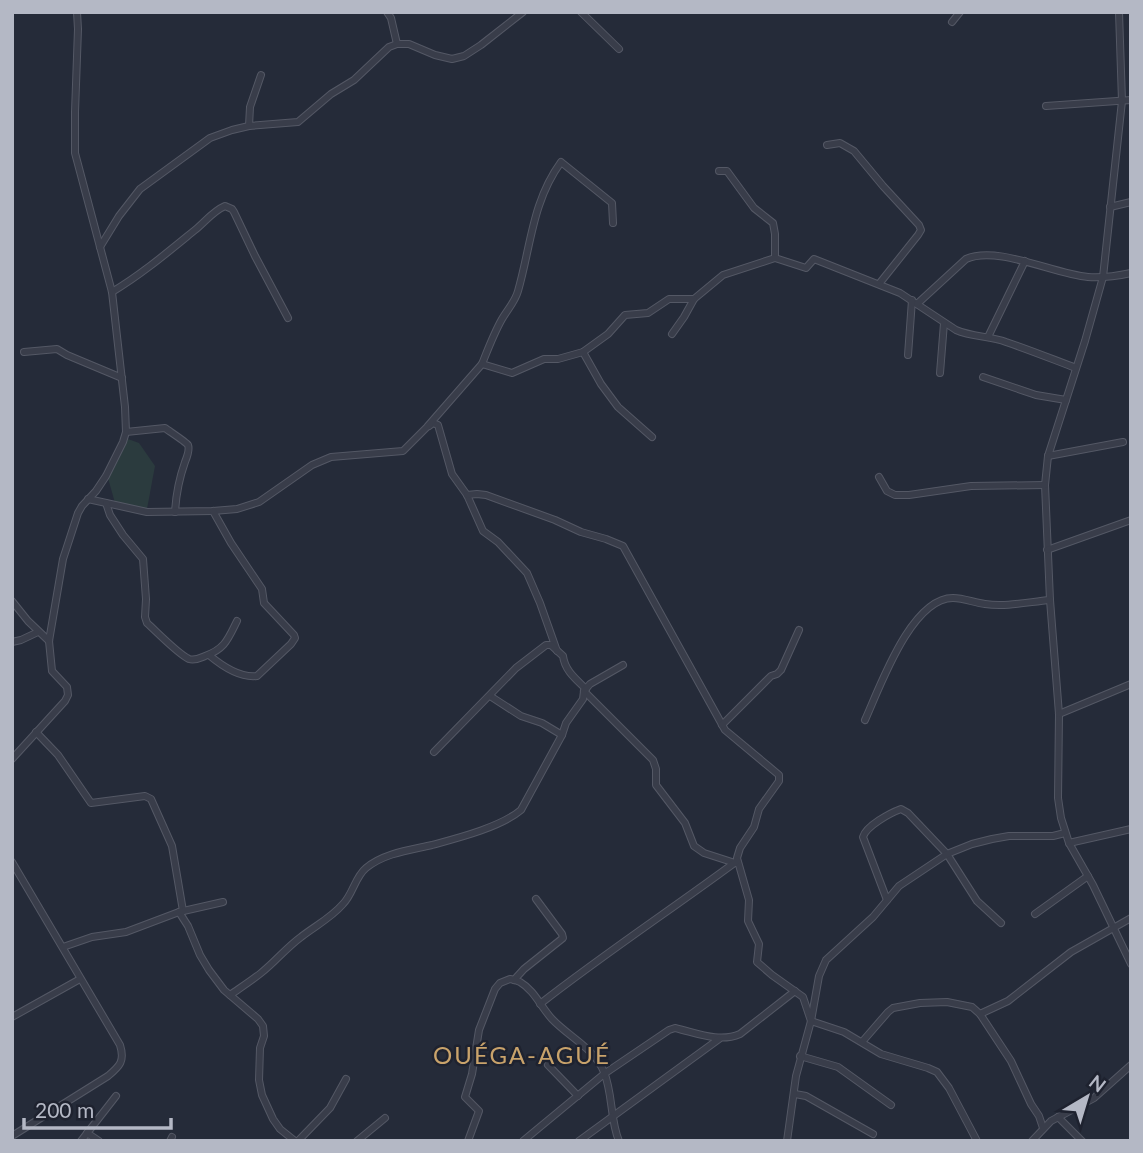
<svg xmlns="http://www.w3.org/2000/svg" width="1143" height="1153" font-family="Lato,sans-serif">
<rect width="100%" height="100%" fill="#252b39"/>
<polygon fill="#2b3b3e" points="128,439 139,443 155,466 147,509 115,503 108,478"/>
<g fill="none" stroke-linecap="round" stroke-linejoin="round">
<g stroke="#545865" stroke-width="8">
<g id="minor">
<polyline points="387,12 391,18 397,44"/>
<polyline points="581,12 619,49"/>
<polyline points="1119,12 1122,101 1103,277 1085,341 1048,456 1045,485 1050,600 1059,714 1058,798 1061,818 1069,843 1093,885 1131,964"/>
<polyline points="952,22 960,12"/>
<polyline points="261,75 250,107 249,126 298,122 331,94 354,80 389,47 397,44 409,44 435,55 452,59 464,56 481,45 523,12"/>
<polyline points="1046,106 1131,100"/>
<polyline points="827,145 840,143 854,151 883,186 919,225 921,230 918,235 879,284"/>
<polyline points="719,171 727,171 754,208 773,223 775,234 775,258"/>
<polyline points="1110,207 1131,202"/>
<polyline points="100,247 119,216 140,189 210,138 232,130 249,126"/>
<path d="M 112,292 C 142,274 168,252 195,230 C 205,222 213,211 225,206 L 232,209 L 234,212 L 255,256 L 288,318"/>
<path d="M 694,299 L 723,275 L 775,258 L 806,268 L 814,259 L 900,293 L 956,330 C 972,337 990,336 1006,342 C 1030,350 1052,359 1076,368"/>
<path d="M 917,304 L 966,259 C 997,245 1054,274 1088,277 C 1102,278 1117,276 1131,273"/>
<polyline points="988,337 1025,261"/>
<polyline points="24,352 57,349 67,355 122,378"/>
<polyline points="583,352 601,384 618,407 652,437"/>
<polyline points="908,355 912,300"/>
<path d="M 482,364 C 488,349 494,333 502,319 C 507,310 515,302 518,291 C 531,246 532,202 561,162 L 612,203 L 613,223"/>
<polyline points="940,373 944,323"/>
<polyline points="983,377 1036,395 1066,400"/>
<polyline points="429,426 433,423 438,425 452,474 467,495 483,531 498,542 527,573 540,603 557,651"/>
<path d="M 126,432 L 165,428 C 169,431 186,442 188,445 C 190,450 187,457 185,462 C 179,479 176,494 175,512"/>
<polyline points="1048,456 1123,442"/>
<polyline points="879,477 887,491 895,495 909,495 971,486 1045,485"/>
<polyline points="467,495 477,494 486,495 555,520 581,532 606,539 623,546 725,730 779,775 779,781 759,809 754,827 740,848 737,858 749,900 748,921 759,944 757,962 772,975 803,997 811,1021"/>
<polyline points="88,499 147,512 213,511 237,509 259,502 312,465 331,457 403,451 427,427 482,364 512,373 544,359 558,359 583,352 608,334 625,315 648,313 669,299 694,299 684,317 672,334"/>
<path d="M 106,503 L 110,515 L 123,535 L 143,559 L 146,599 L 145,617 L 147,623 C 157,632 178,654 189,659 C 195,661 200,658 205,656 C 225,649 228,639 237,621"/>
<polyline points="1047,550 1131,520"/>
<polyline points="12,601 28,621 49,641"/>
<polyline points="12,642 21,640 38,632"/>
<path d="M 209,655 C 222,666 240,678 257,676 L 291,644 L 295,638 L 294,635 L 264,603 L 262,589 L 231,543 L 213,511"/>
<polyline points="584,691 653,760 656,769 656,785 685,823 694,846 704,853 735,863"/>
<polyline points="490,696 521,716 542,723 562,735"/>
<polyline points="1059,714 1131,684"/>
<path d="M 865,720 C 880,687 911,598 953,598 C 964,598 975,603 985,604 C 1007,607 1028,602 1050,600"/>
<polyline points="722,725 771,676 777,674 781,670 799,630"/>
<polyline points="36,732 58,755 91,803 145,796 151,799 172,846 183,911"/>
<path d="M 434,752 L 516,668 L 546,645 L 551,645 L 563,656 C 565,671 576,679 586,689"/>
<polyline points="12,759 65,701 68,695 67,687 52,671 49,641 63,559 78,513 82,506 96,491 106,476 123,442 126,432 125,407 112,292 75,153 75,112 78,29 77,12"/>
<polyline points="1069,843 1131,829"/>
<path d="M 12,862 L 120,1045 C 125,1061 120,1066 108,1076 L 12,1136"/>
<path d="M 887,900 L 863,837 C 866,826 890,813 901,809 L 908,813 L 947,854 L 977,901 L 1001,923"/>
<polyline points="179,912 188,926 200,955 209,970 224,990 258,1019 263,1026 264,1036 260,1048 259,1080 262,1095 273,1119 280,1129 295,1141"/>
<polyline points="1035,914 1088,876"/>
<polyline points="63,947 92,937 126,932 179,912 223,902"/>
<polyline points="514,980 524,969 563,938 562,934 536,899"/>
<path d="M 230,995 C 240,988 251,981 261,973 C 275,962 286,948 301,937 C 315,926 331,918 343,904 C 353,894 355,877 366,868 C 384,853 410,850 432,845 C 458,838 501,827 521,810 L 562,735 L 566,723 L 583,699 L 584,691 L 590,684 L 623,665"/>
<path d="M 540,1004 C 604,954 672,909 737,861"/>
<polyline points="980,1014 1008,1001 1071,952 1131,918"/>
<polyline points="12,1017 80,979"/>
<polyline points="811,1021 844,1032 881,1054 928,1068 937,1072 949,1088 977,1141"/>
<polyline points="862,1042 888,1012 893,1008 920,1003 947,1002 972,1007 980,1014 1011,1061 1031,1104 1039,1116 1043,1128"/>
<polyline points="800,1056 838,1067 891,1105"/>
<polyline points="548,1065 578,1096"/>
<polyline points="795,1094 806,1096 873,1134"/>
<polyline points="1058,1117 1082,1141"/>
<polyline points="87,1133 99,1141"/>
<polyline points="81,1141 116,1096"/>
<polyline points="170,1141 172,1137"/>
<polyline points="298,1141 330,1108 346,1079"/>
<polyline points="357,1141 385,1118"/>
<path d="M 468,1141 L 479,1111 L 465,1097 L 472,1074 L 479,1030 L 495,989 L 500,983 L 510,979 C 514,980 516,980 520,982 C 534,990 541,1007 552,1019 C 569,1037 594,1048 604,1072 C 613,1094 610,1120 619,1141"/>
<path d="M 523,1141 L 604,1074 L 669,1030 L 675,1028 C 697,1033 719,1043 740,1034 L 795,991"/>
<polyline points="579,1141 719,1039"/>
<polyline points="787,1141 796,1076 811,1021 819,976 826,960 873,917 899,886 947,854 972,844 992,839 1009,836 1053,836 1065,833"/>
<polyline points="1032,1141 1051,1121 1094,1098 1131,1065"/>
</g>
</g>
<use href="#minor" stroke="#393d4a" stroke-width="6"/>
</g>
<g text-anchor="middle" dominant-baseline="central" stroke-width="5" stroke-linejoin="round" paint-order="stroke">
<g font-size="24" letter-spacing="2" fill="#c9a36b" stroke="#1e222f">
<text x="522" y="1054">OUÉGA-AGUÉ</text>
</g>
</g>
<rect width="1143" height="1153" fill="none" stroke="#b4b8c5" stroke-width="28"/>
<g transform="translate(1087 1097) rotate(38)" stroke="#1e222f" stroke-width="5" paint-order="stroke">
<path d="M0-5L12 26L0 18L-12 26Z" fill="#b4b8c5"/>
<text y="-10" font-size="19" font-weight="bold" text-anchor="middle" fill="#b4b8c5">N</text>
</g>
<path d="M24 1118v10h147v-10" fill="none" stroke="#b4b8c5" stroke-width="3.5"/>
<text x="35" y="1118" font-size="21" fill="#b4b8c5" stroke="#1e222f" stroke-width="5" paint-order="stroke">200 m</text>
</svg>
